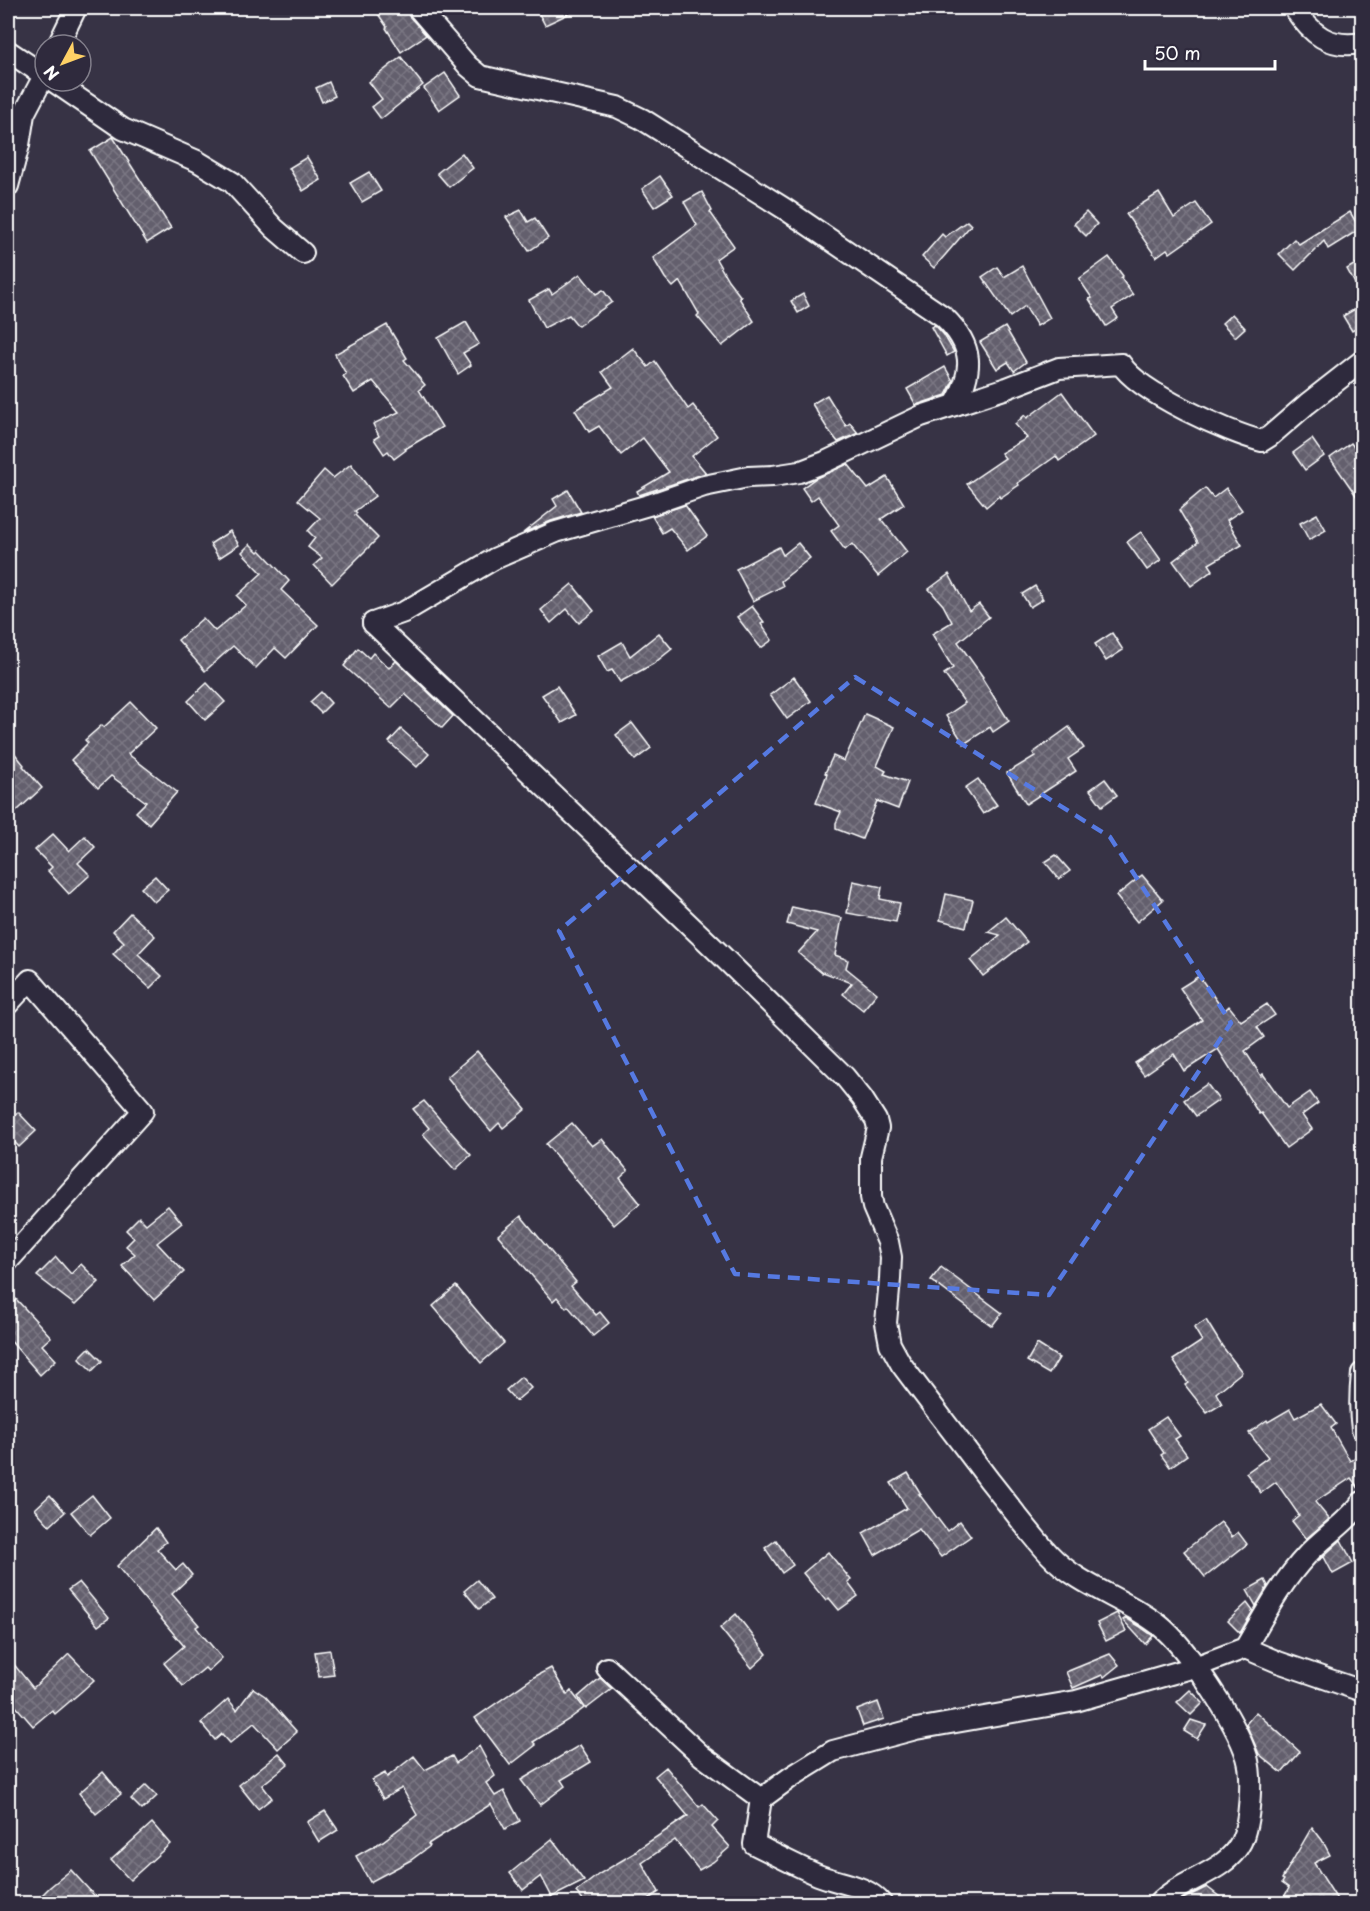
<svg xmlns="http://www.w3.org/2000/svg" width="1370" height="1911" font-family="'Playpen Sans',sans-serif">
<defs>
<pattern id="building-cross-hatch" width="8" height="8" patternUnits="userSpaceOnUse" patternTransform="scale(1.5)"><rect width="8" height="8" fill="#635f6d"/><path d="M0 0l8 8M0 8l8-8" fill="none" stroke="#7a7783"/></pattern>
</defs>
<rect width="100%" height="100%" fill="#373345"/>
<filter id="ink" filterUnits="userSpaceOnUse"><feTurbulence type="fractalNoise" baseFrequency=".0167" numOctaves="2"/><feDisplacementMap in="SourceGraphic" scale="12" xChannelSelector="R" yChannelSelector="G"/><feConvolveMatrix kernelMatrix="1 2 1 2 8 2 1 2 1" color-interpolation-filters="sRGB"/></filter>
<g filter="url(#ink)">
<g fill="url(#building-cross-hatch)" stroke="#fff" stroke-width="1.5">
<polygon points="374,8 406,8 409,16 426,35 401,52 386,28 387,27"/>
<polygon points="536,8 581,8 545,25"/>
<polygon points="401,57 423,85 381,119 372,107 382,99 369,82"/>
<polygon points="445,73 460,95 439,110 424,88"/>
<polygon points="329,82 335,96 322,102 316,88"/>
<polygon points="113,137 171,228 147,243 90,151"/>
<polygon points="462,153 473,168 449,187 437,173"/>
<polygon points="307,157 321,180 303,191 289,168"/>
<polygon points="369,172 381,191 362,202 350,183"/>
<polygon points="660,176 673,195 654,207 642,189"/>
<polygon points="702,192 712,211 710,212 734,246 716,259 728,280 741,297 739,298 754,321 722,346 697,316 699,314 680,281 673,287 665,278 653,258 697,225 684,202"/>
<polygon points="1159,193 1174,218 1196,203 1211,224 1170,253 1167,249 1156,257 1126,214"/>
<polygon points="521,210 528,222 535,218 548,238 529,251 506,217"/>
<polygon points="1086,212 1097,224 1086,236 1074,224"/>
<polygon points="1350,212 1360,229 1328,249 1324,241 1295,270 1279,254 1294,239 1299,244"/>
<polygon points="967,221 971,225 934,268 922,257 942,234 945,237"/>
<polygon points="1109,257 1123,276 1121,278 1133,295 1112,309 1118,318 1106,326 1089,299 1092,298 1079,279"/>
<polygon points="1362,260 1362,296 1347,269"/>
<polygon points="1022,266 1050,318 1037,326 1025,306 1010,317 982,277 997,267 1004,277"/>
<polygon points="580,274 596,294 603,290 612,302 578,326 569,315 544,328 529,300 549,289 552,294"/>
<polygon points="803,294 809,306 798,313 791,301"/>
<polygon points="1362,305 1362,325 1352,331 1343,316"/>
<polygon points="1232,314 1245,328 1235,337 1222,323"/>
<polygon points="466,322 479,344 463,353 471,365 458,374 438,338"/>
<polygon points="387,325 407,358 404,360 425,385 419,390 442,427 405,449 406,450 394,459 388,451 384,454 374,439 379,436 373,424 399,412 373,381 354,393 343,376 346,374 335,354"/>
<polygon points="935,325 944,335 954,352 947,356 931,327"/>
<polygon points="1005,327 1026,362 1014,371 1008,362 997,369 980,342"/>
<polygon points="633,348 648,367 655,361 688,409 693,405 717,436 692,456 706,473 639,495 637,491 669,472 643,438 621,455 599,426 589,432 575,410 613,387 602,372"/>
<polygon points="945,367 953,381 946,395 916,405 907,389"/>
<polygon points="1062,392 1094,436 1059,461 1056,456 1018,483 1019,485 1000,498 999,496 986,507 967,484 1005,458 1001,453 1027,438 1015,424 1025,415 1027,418"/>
<polygon points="827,395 846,426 850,423 858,433 838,442 827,428 812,404"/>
<polygon points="1312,439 1324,456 1305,470 1293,453"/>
<polygon points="1351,443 1362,459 1362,504 1330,458"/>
<polygon points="351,464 375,496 355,511 357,513 355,515 378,538 332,584 314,565 322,558 308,547 315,538 308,531 320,518 298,500 324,470 333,478"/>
<polygon points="848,464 868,489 887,477 904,504 881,519 907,552 878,576 852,544 845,550 831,531 839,525 818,496 811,501 802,488 816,478"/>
<polygon points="1205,488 1213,498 1226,488 1242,510 1227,520 1242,545 1209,564 1213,570 1191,586 1173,561 1198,542 1179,510"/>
<polygon points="568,490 581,512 551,521 523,533 557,506 553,499"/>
<polygon points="685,505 707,536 688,550 670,528 662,533 652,516"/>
<polygon points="1317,514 1326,530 1309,540 1300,523"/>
<polygon points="230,531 239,545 219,558 210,544"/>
<polygon points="1141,532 1161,560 1147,570 1127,542"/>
<polygon points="798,543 810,558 781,581 783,586 753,601 736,569 779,547 783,555"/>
<polygon points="250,544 258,552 260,550 289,581 281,590 318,625 286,658 275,648 256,668 233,646 205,671 178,640 203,618 215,631 246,605 237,596 262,573 242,552"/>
<polygon points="949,574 969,611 979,604 989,617 958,642 983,677 982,678 1009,721 993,732 990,727 964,744 946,716 965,703 944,674 953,668 932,634 952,622 943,605 929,589"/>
<polygon points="572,584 594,611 579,623 567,609 551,623 541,610"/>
<polygon points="1035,586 1043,599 1030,607 1022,594"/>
<polygon points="752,606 764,622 761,624 772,640 761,648 737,617"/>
<polygon points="659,633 672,649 653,664 620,682 612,670 607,672 598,656 622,642 630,656"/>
<polygon points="1112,633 1123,650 1106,661 1095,644"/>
<polygon points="358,648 369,658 373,653 389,668 396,661 453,716 442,728 405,694 391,708 344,666"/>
<polygon points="794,677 811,701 787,719 770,695"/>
<polygon points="207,683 225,702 205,720 188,701"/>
<polygon points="557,686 576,715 562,723 542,695"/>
<polygon points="321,692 331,703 321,713 310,702"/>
<polygon points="131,702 156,728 128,754 177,792 149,824 136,812 146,802 111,776 98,788 71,760 88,743 85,740 102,725 104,727"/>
<polygon points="865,714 894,727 877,766 886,771 884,774 908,782 898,809 877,801 862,839 836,829 836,823 841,812 816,803 827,774 825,773 833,756 844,761"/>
<polygon points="632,723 651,748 635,760 616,735"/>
<polygon points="1069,727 1084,748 1068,759 1076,771 1026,804 1007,773 1035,756 1033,753"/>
<polygon points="401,729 429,754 417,767 389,742"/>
<polygon points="8,745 24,765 23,766 42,788 8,819"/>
<polygon points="978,779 997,805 983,814 965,788"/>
<polygon points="1105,779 1117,795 1102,806 1090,790"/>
<polygon points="53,834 69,851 85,836 95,847 78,863 90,875 69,894 48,871 52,867 35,850"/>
<polygon points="1056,855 1070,871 1059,879 1045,862"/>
<polygon points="1142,875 1163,900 1137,922 1116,896"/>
<polygon points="155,876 168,890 154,902 141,888"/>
<polygon points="853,881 882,887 880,899 900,903 896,922 847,913"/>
<polygon points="946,894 973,900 966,927 940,920"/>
<polygon points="792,907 842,918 835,955 848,960 846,968 877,993 863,1010 843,994 852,983 823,972 822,973 798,953 817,932 787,924"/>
<polygon points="130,913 155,936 138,954 162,976 150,988 113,954 124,942 113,931"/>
<polygon points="1006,917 1027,942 983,976 970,960 1000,935 988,932"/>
<polygon points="1199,976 1224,1011 1229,1006 1241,1021 1267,1004 1275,1015 1257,1027 1264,1037 1245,1051 1261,1076 1263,1074 1287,1108 1310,1092 1318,1103 1302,1115 1312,1129 1286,1148 1261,1113 1259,1114 1218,1049 1184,1071 1174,1054 1144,1075 1135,1063 1202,1020 1180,988"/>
<polygon points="477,1051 526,1109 503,1128 499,1123 491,1131 447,1077"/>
<polygon points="1207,1084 1219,1100 1196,1116 1184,1100"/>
<polygon points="424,1101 471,1155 455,1170 423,1134 429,1128 413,1109"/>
<polygon points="18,1112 36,1131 19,1147 8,1135 8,1122"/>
<polygon points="572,1123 592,1146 602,1139 628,1171 620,1178 640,1203 614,1225 546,1144"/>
<polygon points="168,1206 182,1223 157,1243 184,1272 154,1300 122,1266 135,1254 126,1246 134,1238 126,1230 139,1217 146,1224"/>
<polygon points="521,1216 576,1282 571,1286 596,1315 600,1312 609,1323 593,1336 568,1306 566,1308 557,1297 553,1301 498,1235"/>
<polygon points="56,1257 71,1274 81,1264 99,1282 75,1305 37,1276"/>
<polygon points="941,1267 1002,1313 992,1326 931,1280"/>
<polygon points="456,1286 504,1343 481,1363 433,1306"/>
<polygon points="16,1299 51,1337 42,1345 56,1360 40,1375 8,1338 8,1310"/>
<polygon points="1206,1320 1222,1346 1242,1372 1216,1393 1222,1404 1207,1413 1185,1385 1188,1383 1173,1360 1202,1341 1194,1328"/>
<polygon points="1037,1344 1059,1358 1049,1374 1027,1361"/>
<polygon points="89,1348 102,1361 92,1371 79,1358"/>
<polygon points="521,1377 531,1388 516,1401 506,1390"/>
<polygon points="1321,1404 1336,1424 1331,1428 1350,1461 1357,1456 1362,1465 1362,1490 1360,1490 1351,1478 1315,1502 1329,1519 1306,1539 1292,1521 1299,1515 1276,1482 1261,1493 1246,1473 1268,1457 1249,1433 1267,1420 1268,1422 1290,1409 1295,1418"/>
<polygon points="1166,1417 1180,1436 1175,1439 1187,1455 1170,1467 1161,1455 1164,1453 1148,1429"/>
<polygon points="908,1473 921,1494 919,1494 947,1531 960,1521 971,1536 941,1557 919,1529 875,1555 863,1533 907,1508 891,1483"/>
<polygon points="50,1495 65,1512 50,1526 35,1509"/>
<polygon points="92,1495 110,1518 90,1535 71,1512"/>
<polygon points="1221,1522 1232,1537 1238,1532 1247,1544 1205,1577 1184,1551"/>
<polygon points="156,1528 166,1542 157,1549 176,1570 183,1564 192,1575 172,1594 199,1625 196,1627 199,1631 222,1658 208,1671 205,1668 183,1686 164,1663 184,1646 117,1566"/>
<polygon points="776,1540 793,1565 782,1573 765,1548"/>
<polygon points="1341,1540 1353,1563 1333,1574 1324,1557 1318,1561"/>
<polygon points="828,1552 851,1580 848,1583 858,1596 839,1610 829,1598 826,1601 803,1573"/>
<polygon points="477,1580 492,1599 479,1609 464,1591"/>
<polygon points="1265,1580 1268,1586 1256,1606 1247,1590"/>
<polygon points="79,1582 109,1618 98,1626 68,1590"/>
<polygon points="1247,1603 1253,1611 1240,1633 1228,1621"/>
<polygon points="1117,1613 1126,1631 1106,1641 1097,1623"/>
<polygon points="736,1614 767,1654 752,1668 720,1628"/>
<polygon points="1126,1618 1139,1626 1153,1636 1145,1644 1123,1620"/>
<polygon points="330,1650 334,1675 319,1677 315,1652"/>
<polygon points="69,1654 94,1680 82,1691 55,1714 52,1710 33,1726 14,1704 8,1710 8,1657 33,1688"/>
<polygon points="1110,1654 1119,1665 1104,1677 1102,1675 1073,1688 1066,1672"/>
<polygon points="551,1668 567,1695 571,1691 584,1708 568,1720 533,1742 536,1745 510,1765 475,1718 534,1677"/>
<polygon points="600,1678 612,1689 586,1709 578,1697"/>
<polygon points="253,1688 265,1696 297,1732 278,1749 254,1723 230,1743 222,1734 215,1740 201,1723 228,1699 237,1710"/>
<polygon points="1190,1690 1203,1703 1191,1715 1177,1702"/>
<polygon points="878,1702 884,1719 863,1726 857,1710"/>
<polygon points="1256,1712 1300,1752 1282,1773 1259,1754 1246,1724"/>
<polygon points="1191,1720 1206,1725 1197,1739 1184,1731"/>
<polygon points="580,1745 591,1762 561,1780 565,1786 540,1805 521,1780"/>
<polygon points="479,1746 495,1776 486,1783 495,1796 504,1791 520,1821 505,1829 491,1804 428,1844 430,1846 411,1860 370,1882 356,1856 383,1841 417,1815 402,1788 383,1799 372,1780 385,1773 387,1777 414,1756 425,1770 452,1756 456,1763"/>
<polygon points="279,1753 288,1764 262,1785 272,1798 258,1809 239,1785"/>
<polygon points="666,1767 699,1807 703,1804 718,1821 712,1827 730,1847 713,1862 699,1870 675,1840 642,1863 659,1892 641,1904 586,1904 576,1892 599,1874 636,1852 635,1851 688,1816 655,1776"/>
<polygon points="103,1772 121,1794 96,1814 79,1793"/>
<polygon points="146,1785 157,1796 142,1810 131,1799"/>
<polygon points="325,1811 338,1830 319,1842 307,1822"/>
<polygon points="152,1823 170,1844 130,1880 111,1860"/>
<polygon points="1312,1827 1322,1840 1330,1855 1314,1863 1340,1904 1280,1904 1289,1888 1282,1883 1284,1880 1282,1879"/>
<polygon points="552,1839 584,1881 552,1897 541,1876 523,1890 510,1873"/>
<polygon points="71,1870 102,1904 33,1904 50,1887"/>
<polygon points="1207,1887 1229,1904 1177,1904 1185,1898"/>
</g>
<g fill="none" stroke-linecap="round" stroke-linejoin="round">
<g stroke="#fff" stroke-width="24">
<g id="street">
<path d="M 418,8 L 468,66 L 480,76 L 617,107 L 642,119 L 785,209 L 944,317 C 974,346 974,370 955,405"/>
<path d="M 1294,8 C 1311,34 1329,49 1362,43"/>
<polyline points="58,45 76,8"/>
<polyline points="8,51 45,76"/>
<polyline points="53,81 123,129 197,161 232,182 274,228 303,253"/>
<polyline points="8,186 19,145 24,114 45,74"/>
<path d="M 373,623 L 719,953 L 845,1077 L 862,1098 L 876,1120 L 878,1128 L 871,1157 L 871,1197 L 873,1207 L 888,1242 L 891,1257 L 890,1279 L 886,1323 L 890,1344 L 901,1364 C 930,1403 960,1441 989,1480 C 1009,1505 1028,1531 1049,1554 C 1080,1587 1125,1598 1159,1625 C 1188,1648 1236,1722 1247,1757 C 1253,1777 1250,1823 1241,1842 C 1225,1874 1182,1878 1158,1904"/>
<path d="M 373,623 L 404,612 L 494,559 L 556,532 L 652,504 L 704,486 L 748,477 L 773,476 L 799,472 L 825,462 L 921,416 L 1007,388 L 1059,368 L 1121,364 C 1138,392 1229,433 1262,441 L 1270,436 L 1307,404 L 1362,361"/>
<polyline points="8,1004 30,980 143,1111 8,1261"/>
<path d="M 1362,1373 C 1360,1392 1359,1410 1362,1429"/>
<polyline points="1245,1648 1278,1662 1362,1691"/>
<path d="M 607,1668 L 702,1756 L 761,1799 L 791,1777 L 833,1751 L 916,1729 L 1076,1701 L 1195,1667 L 1245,1648 C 1264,1616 1280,1584 1306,1556 C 1323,1537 1347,1523 1362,1502"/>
<path d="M 761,1799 L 754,1844 C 776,1855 797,1866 818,1875 C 840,1884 866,1884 882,1904"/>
</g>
</g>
<use href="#street" stroke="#2f2a3d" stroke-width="20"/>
</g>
</g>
<path fill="none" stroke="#567ae2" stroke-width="4.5" stroke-dasharray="12 8" stroke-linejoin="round" d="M 855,677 L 1110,837 L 1231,1023 L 1049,1295 L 735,1274 L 559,931 Z"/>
<rect width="1370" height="1911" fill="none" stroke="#2f2a3d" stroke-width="30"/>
<rect x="15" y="15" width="1340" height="1881" fill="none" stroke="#fff" stroke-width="2" filter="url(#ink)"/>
<g transform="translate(63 63) rotate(229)"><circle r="28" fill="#2f2a3d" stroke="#827f8b" stroke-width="1.5"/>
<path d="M0-4.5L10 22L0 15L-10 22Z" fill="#ffd166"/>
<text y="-9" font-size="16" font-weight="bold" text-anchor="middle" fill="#ffffff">N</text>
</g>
<path d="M1145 60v9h130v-9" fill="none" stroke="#ffffff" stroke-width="3"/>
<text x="1154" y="60" font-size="18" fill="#ffffff" stroke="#2f2a3d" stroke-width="4.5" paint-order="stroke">50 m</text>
</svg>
